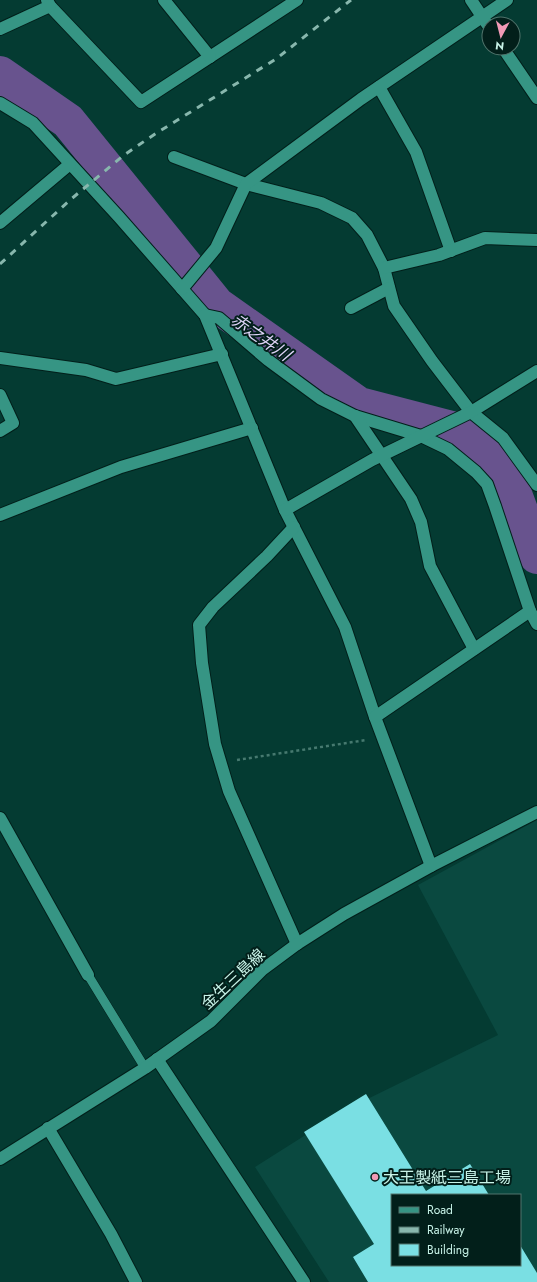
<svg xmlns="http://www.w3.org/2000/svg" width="537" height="1282" font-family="Jost,'Noto Sans JP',sans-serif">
<rect width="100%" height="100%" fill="#043b32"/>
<path fill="#0a4940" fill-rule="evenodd" d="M 537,820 L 537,1282 L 329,1282 L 255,1167 L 345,1110 L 498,1035 L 418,885 ZM 392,1195 L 520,1195 L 520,1265 L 392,1265 Z"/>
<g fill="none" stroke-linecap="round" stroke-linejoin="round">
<polyline stroke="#68538e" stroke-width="36" points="0,74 68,121 217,305 359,405 455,430 490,456 514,494 537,556"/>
</g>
<polygon fill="#7adfe3" points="366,1094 426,1191 470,1164 489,1195 392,1195 392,1265 520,1265 520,1245 537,1273 537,1282 368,1282 353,1257 374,1244 304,1132"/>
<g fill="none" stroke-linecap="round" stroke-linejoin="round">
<g stroke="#021f1a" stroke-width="10">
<polyline id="service" points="88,975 145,1068"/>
</g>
<g stroke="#021f1a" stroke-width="14">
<g id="minor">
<polyline points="47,0 50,6 141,102 297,0"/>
<polyline points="164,0 210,57"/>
<polyline points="471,0 489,27"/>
<polyline points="0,29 50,6"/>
<polyline points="503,48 537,98"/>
<polyline points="379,87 416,152 451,251"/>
<polyline points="0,103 33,123 119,217 205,315 285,510 345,627 375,717 431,866"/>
<polyline points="174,157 246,184 321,203 352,218 367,235 384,268 394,306 432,361 471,412 503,438 537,485"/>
<polyline points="0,223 70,164"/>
<polyline points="384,268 439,255 485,238 537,240"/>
<polyline points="182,289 216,248 246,184 361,99 507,0"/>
<polyline points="351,308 389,288"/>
<polyline points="205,315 219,318 268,360 321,399 355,416 421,436 448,449 476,472 487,484 495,506 530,611 537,624"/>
<polyline points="0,358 86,370 116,379 222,354"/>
<polyline points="0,395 13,423 0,431"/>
<polyline points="355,416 411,499 421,522 430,566 474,649"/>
<polyline points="285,510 372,460 471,412 537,371"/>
<polyline points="0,515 121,467 252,428"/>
<polyline points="294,527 267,556 213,607 199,625 202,663 215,744 229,791 297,944"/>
<polyline points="375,717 530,611"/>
<polyline points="0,818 88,975"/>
<polyline points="48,1128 111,1234 136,1282"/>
</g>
</g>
<g stroke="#021f1a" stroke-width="14">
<polyline id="tertiary" points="157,1059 304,1282"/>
</g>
<g stroke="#021f1a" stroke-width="14">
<polyline id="secondary" points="0,1159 145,1068 211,1021 262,970 297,944 344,914 431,866 537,812"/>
</g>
<polyline stroke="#46796f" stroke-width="2.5" stroke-dasharray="3 3" stroke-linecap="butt" points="237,760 366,740"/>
<use href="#service" stroke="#369584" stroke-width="9"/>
<use href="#minor" stroke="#369584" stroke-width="12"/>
<use href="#tertiary" stroke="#369584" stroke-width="12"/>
<use href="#secondary" stroke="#369584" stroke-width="12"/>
<polyline stroke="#88b7ad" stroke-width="3" stroke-dasharray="7 7" stroke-linecap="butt" points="0,264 70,200 124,155 155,134 276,59 351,0"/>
</g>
<circle fill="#f09ab6" stroke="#021f1a" stroke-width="1.5" cx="375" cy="1177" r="4"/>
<g text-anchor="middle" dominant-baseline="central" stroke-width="4" stroke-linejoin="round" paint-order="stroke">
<g font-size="16" fill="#c8f3e8" stroke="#021f1a">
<text transform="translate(233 979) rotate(-43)">金生三島線</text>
</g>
<g font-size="16" fill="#c8f3e8" stroke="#021f1a" text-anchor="start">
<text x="383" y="1177">大王製紙三島工場</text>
</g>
<g font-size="17" font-style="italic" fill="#ddd2f6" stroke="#021f1a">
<text transform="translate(261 337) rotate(35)">赤之井川</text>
</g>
</g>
<rect x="391" y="1194" width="130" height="72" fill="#021f1a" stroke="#51746c"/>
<rect x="399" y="1207" width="20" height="6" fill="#369584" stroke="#51746c"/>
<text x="427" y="1214" font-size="12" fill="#c8f3e8">Road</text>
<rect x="399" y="1227" width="20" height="6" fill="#88b7ad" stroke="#51746c"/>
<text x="427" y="1234" font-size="12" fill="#c8f3e8">Railway</text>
<rect x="399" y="1244" width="20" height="12" fill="#7adfe3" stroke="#51746c"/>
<text x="427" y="1254" font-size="12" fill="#c8f3e8">Building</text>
<g transform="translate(501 36) rotate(187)"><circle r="19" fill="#021f1a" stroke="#51746c"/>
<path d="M0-3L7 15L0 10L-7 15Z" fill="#f09ab6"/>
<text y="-6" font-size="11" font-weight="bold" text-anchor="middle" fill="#c8f3e8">N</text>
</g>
</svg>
